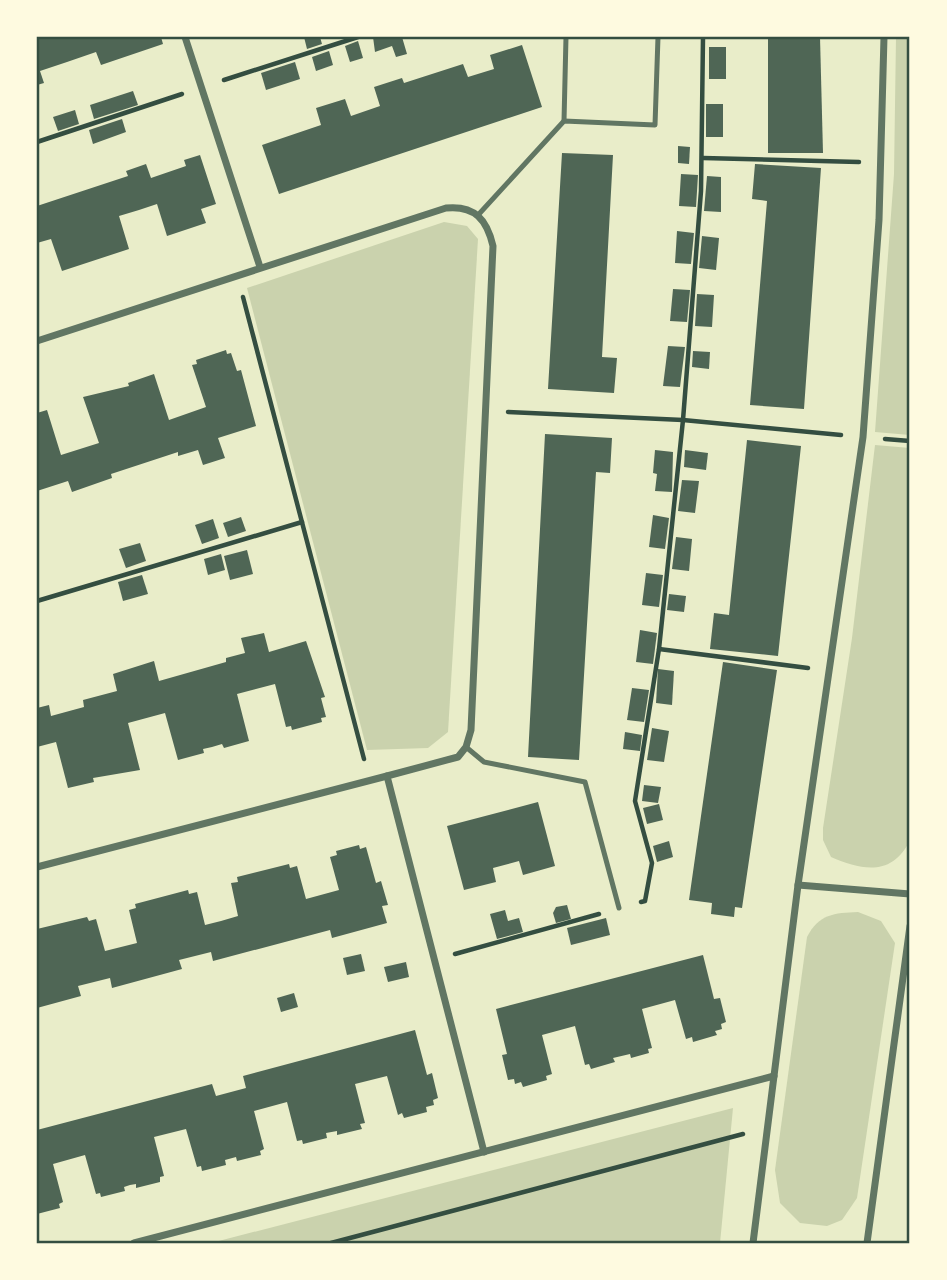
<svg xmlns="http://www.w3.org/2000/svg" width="947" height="1280" font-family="Montserrat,sans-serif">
<rect width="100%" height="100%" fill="#e9edc9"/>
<g fill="#cad2ad">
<polygon points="896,37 910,37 910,435 875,432 894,174"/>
<polygon points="444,222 467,226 478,239 448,732 428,748 367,750 247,288"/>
<path d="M 875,445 L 910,448 L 910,840 C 893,876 863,871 831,857 L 823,840 L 823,828 L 852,638 Z"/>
<path d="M 858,912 L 881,921 L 895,943 L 857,1198 L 842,1220 L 827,1226 L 800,1223 L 780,1203 L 775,1170 L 807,937 C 819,914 834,913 858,912 Z"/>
<polygon points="733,1108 720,1243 211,1243"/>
</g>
<g fill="#4f6655">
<polygon points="37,37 161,37 163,44 101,65 96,52 67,62 40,71 44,83 37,85"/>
<polygon points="304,37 320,37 322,44 307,49"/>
<polygon points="373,37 402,37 407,54 396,57 392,46 375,52"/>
<polygon points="768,37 820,37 823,153 768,153"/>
<polygon points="358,41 363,58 350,62 345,46"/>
<polygon points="522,45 542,107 279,194 262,145 321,125 316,108 345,99 351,116 380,106 374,87 402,78 404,83 463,64 468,77 494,69 490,55"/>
<rect x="709" y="47" width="17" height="32"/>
<polygon points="329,51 333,65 316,71 312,57"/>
<polygon points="295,62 300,79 266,90 261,73"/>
<polygon points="133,91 138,105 94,119 90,105"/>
<rect x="706" y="104" width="17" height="33"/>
<polygon points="75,110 79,124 58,131 53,117"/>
<polygon points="122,119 126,132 93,144 89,130"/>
<polygon points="678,146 690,147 689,164 678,163"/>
<polygon points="562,153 613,155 602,357 617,358 614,393 548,389"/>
<polygon points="200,155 216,204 201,209 206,223 167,236 157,204 139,210 119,216 129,249 62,271 51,239 37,243 37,206 128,176 126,171 146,164 151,178 186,166 184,160"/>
<polygon points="755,164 821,168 804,409 750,405 767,201 752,199"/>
<polygon points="681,174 698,175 696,207 679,206"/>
<polygon points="707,176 721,177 721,212 704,211"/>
<polygon points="677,231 694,233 691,264 675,263"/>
<polygon points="702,236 719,238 716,270 699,268"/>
<polygon points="673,289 690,290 687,322 670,321"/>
<polygon points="697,294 714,295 712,327 695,326"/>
<polygon points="668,346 685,347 680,387 663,386"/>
<polygon points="226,350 227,354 231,353 237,371 241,370 256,426 218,438 225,458 203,465 198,450 178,456 178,452 111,474 112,478 72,492 68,481 37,491 37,413 47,410 61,455 99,443 83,397 129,386 128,383 154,374 169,420 206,407 192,365 197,364 196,360"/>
<polygon points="693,351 710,352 709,369 692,367"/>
<polygon points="545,434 612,438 610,473 596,472 579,760 528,757"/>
<polygon points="747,440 801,446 778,656 710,649 714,613 729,615"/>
<polygon points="655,450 673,452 672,492 655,491 657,474 653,473"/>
<polygon points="685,450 708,453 706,470 684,467"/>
<polygon points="682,480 699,481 695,513 678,511"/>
<polygon points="653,515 669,518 665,549 649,547"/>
<polygon points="241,517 246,531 228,537 223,523"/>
<polygon points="213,519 219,538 202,544 195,525"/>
<polygon points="676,537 692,539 689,571 672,569"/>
<polygon points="140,543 146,561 126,568 119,549"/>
<polygon points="247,550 253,574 230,580 224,556"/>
<polygon points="221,554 225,570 208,575 204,559"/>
<polygon points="646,573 663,575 659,607 642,605"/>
<polygon points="142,575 148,594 123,601 118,582"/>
<polygon points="669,594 686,596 684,612 667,610"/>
<polygon points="640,630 657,633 653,664 636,662"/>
<polygon points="264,633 269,652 306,641 325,697 321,698 326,717 321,718 322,722 292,730 291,726 286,727 275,684 237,694 249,741 224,748 222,744 212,747 203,749 204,753 178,760 165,713 128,723 140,770 93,778 94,782 68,788 56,742 37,747 37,708 49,705 51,716 84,707 83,700 117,691 113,674 154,661 159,681 226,662 226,658 245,653 241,638"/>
<polygon points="723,662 777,670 742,908 735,907 734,917 711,914 712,903 689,900"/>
<polygon points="658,669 674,671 672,705 656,703"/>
<polygon points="632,688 649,690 644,722 627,720"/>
<polygon points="652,728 669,731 664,762 647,760"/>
<polygon points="625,732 642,735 640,751 623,749"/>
<polygon points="644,785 661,787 658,803 642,801"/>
<polygon points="538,802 555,866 523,875 519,861 493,868 496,882 464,890 447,826"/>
<polygon points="659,804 663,820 647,824 643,808"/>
<polygon points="669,841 673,857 657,862 653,846"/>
<polygon points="359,845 360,849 366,847 376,883 381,881 388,905 382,906 387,923 332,938 330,930 213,961 211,952 179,960 182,969 112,988 110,978 78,986 81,996 37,1008 37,929 87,917 89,921 96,919 105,951 137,943 129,910 136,908 135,904 188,890 189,894 197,892 205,925 221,921 238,916 231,883 238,882 237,877 289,864 290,868 297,866 306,899 339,890 330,857 337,855 336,851"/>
<polygon points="567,905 571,919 556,923 553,913 556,907"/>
<polygon points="505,910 508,921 519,918 523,932 497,939 490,914"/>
<polygon points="606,918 610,935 571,945 567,928"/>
<polygon points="361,954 365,971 347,975 343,958"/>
<polygon points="703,955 714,999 720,998 726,1022 721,1024 722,1029 715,1031 717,1035 693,1042 692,1037 686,1039 675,1000 642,1009 652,1048 648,1049 649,1053 631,1058 630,1054 613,1058 615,1062 591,1069 589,1064 585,1065 575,1026 542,1035 552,1074 546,1076 547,1080 523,1087 521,1082 515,1084 514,1079 508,1080 502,1055 507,1054 496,1009"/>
<polygon points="406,962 409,977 388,982 384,967"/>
<polygon points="294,993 298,1007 281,1012 277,998"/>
<polygon points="415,1030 427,1075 432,1073 438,1098 433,1100 434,1105 426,1107 427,1112 404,1118 402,1113 398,1115 387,1076 355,1084 365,1123 360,1124 362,1129 337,1135 337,1131 326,1133 327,1138 303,1144 302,1140 297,1141 287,1102 254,1111 264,1149 260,1151 261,1155 237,1161 236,1157 225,1160 226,1165 202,1171 201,1166 197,1167 186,1129 154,1137 164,1176 160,1177 160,1182 136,1188 136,1184 130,1185 124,1187 125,1191 101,1197 100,1193 96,1194 85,1155 53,1164 63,1202 59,1204 60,1208 37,1214 37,1130 212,1084 216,1096 246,1088 243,1076"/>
</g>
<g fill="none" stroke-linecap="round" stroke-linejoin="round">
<g stroke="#344e41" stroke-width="4.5">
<polyline points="224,80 358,37"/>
<polyline points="37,142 182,94"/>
<polyline points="703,158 859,162"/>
<polyline points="243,297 364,759"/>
<polyline points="508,412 683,420 841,435"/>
<polyline points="885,439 910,441"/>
<polyline points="37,601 302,522"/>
<polyline points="659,649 808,668"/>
<polyline points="641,902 645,901 652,863 635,801 659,649 683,420 701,191 703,37"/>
<polyline points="455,954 599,914"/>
<polyline points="331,1243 743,1134"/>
</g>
<g stroke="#617663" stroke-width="5">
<polyline points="564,121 566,37"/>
<polyline points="479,214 564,121 655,125 658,37"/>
<polyline points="466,747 484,762 585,782 619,908"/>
</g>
<g stroke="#617663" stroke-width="7">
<polyline points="185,37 260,267"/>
<path d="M 37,341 L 446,208 C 475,205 487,220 493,246 L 471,730 L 466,747 L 458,757 L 387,776 L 484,1152"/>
<polyline points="37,867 387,776"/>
<polyline points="798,885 910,894"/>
<polyline points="134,1243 774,1076"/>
<polyline points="753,1243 798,885 863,437 879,220 884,37"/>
<polyline points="867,1243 910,926"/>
</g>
</g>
<rect width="947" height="1280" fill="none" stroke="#fefae0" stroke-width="77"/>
<rect x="38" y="38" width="870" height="1204" fill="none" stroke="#344e41" stroke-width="2.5"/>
</svg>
